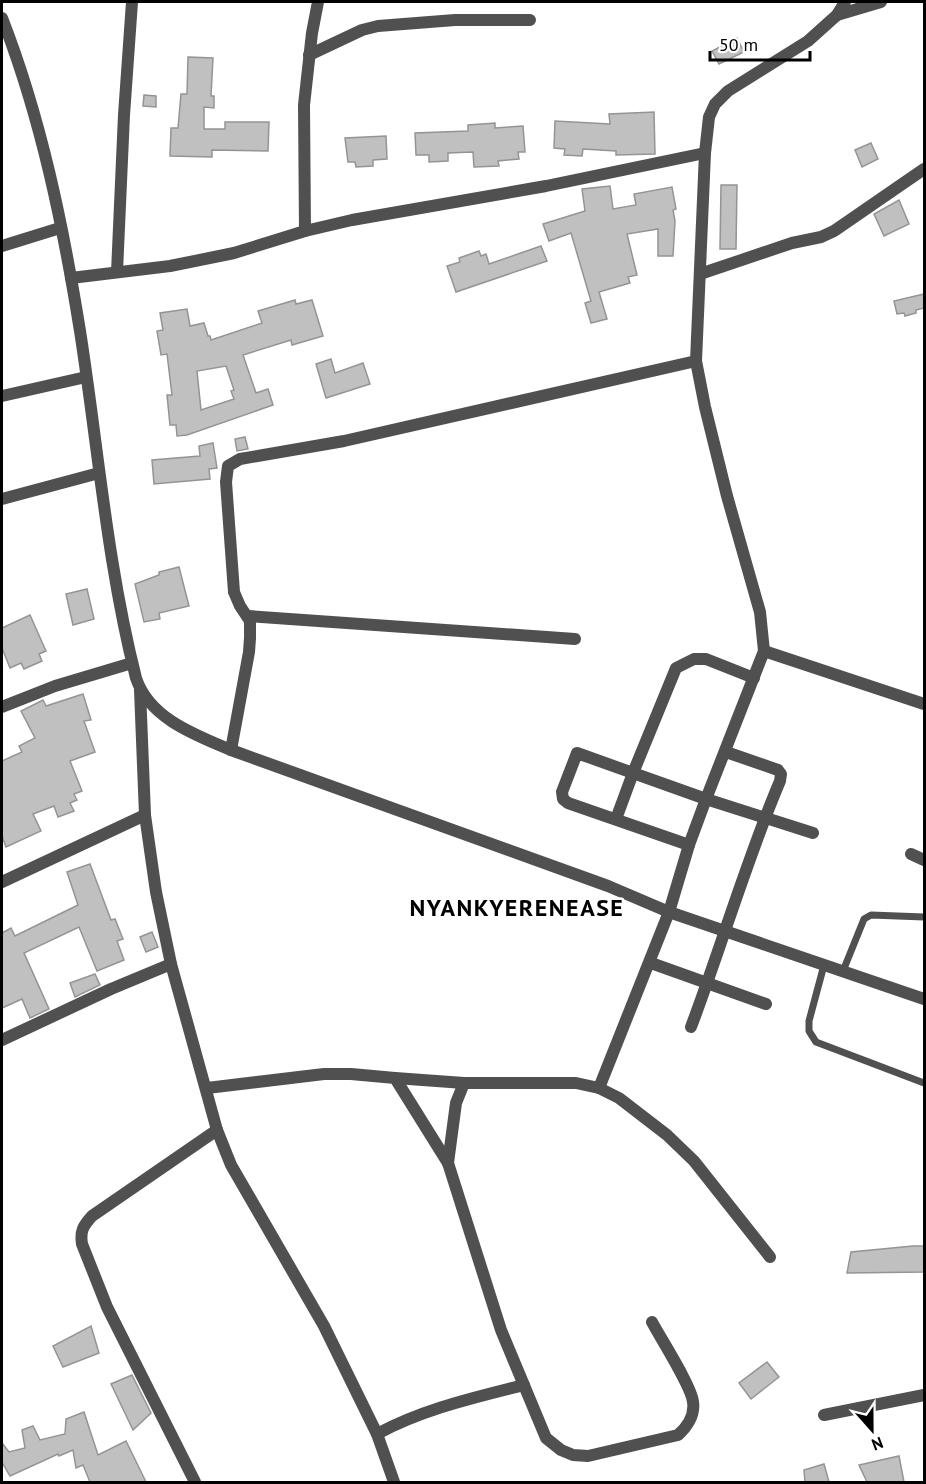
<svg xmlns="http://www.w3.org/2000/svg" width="926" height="1484" font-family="'PT Sans',sans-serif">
<rect width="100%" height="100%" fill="#fff"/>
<g fill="#c0c0c0" stroke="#949494" stroke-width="1.5" fill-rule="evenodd">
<polygon points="737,38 744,52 719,64 712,51"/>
<polygon points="188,57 213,58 211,96 214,96 214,108 204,107 204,129 225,129 225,122 269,122 268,151 212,150 212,157 170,156 171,128 178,128 181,94 187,94"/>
<polygon points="144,95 156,96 156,107 143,106"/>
<polygon points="654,112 655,154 616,155 616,151 583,149 582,156 564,155 565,149 554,148 555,121 610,124 609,114"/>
<polygon points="495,123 495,128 523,126 525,152 518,152 519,159 498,161 499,166 474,167 473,152 448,153 448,161 429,162 429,155 416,155 415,133 468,131 468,125"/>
<polygon points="386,136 387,159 373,160 373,166 356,167 355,162 348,162 345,138"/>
<polygon points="871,143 878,159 862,167 855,150"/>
<polygon points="721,185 737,185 736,249 720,249"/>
<polygon points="610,186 613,209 636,205 634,194 672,187 676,209 673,210 675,221 673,256 658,256 658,229 627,234 637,275 628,277 630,283 599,292 607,319 591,323 585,303 591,301 571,233 549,241 543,224 585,211 582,189"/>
<polygon points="899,200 909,224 884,236 874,214"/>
<polygon points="541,246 547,261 456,292 447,266 460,262 459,258 479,251 481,256 486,254 489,264"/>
<polygon points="924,294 924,308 916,310 916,313 905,316 904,313 897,314 894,301"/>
<path d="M 295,300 L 296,304 L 312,300 L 323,336 L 292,345 L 291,340 L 243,355 L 256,393 L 268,389 L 273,405 L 187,435 L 177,436 L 176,425 L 170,425 L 167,395 L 172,395 L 167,354 L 161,355 L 157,331 L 163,330 L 160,313 L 187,309 L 190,326 L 204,323 L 208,336 L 210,336 L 211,340 L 262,323 L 258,311 ZM 226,366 L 234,390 L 231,391 L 234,399 L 201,410 L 197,371 Z"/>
<polygon points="331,359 335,373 363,363 370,384 326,398 316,364"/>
<polygon points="245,437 248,449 237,451 235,439"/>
<polygon points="213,443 217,468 209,469 210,479 154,484 152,460 200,456 199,446"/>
<polygon points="179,567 189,606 159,613 160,619 144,622 135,584 159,575 159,572"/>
<polygon points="87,589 94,619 73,625 66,594"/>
<polygon points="30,615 46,651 39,654 42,661 24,669 21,663 10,668 2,648 2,628"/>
<polygon points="83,694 91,720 84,721 95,752 70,761 82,791 74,794 77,800 70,803 74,811 58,817 54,806 33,814 41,831 6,847 2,836 2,761 22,752 19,746 35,738 21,711 43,700 46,706"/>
<polygon points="90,864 111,920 115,919 123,939 117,941 124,960 97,971 79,927 24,953 49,1009 30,1018 22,999 2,1008 2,933 11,928 15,936 78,905 67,872"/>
<polygon points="152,932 158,947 146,952 140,937"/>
<polygon points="95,974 100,985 75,997 70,983"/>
<polygon points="913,1246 924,1246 924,1272 847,1273 851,1252"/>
<polygon points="91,1326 99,1353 63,1367 53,1346"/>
<polygon points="767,1362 779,1377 751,1399 739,1383"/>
<polygon points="132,1375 151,1413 133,1430 111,1384"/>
<polygon points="84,1412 98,1455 126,1441 146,1482 90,1482 83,1465 76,1468 73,1450 59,1456 58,1454 10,1476 2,1462 2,1443 9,1452 25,1448 22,1430 33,1426 40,1440 65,1434 66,1419"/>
<polygon points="899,1456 904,1482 867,1482 859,1465"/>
<polygon points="824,1464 829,1482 805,1482 804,1470"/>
</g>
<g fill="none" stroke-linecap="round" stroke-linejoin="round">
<g stroke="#505050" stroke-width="7">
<polyline points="824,965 809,1021 809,1031 816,1042 924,1083"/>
<polyline points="843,971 864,919 871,915 924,917"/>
</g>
<g stroke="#505050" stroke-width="12">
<polyline points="837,15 881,2"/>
<polyline points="309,55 362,30 378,26 455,20 530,20"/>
<polyline points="305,231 304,105 312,33 318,2"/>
<polyline points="2,246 60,228"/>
<polyline points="117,272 124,115 132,2"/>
<polyline points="700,274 792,243 821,237 834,231 924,169"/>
<polyline points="71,278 170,266 234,253 305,231 352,220 546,186 705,153"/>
<polyline points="2,396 86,377"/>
<polyline points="2,499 99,473"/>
<polyline points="248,616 575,639"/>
<polyline points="764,651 924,704"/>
<polyline points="140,690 145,815 156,892 171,964 217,1130 231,1165 324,1326 377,1434 394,1482"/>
<polyline points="2,707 55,686 132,663"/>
<polyline points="231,750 249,652 250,638 250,621 240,606 234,592 226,482 228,466 240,459 344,441 696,361"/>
<polyline points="616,819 633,773 676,668 694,659 706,659 754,678"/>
<polyline points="689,845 568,803 563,799 562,792 577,753 706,799 813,833"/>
<polyline points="911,854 924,860"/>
<polyline points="2,882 145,815"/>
<polyline points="651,963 766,1004"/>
<path d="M 691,1027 C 722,945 746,861 780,781 L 781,774 L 778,770 L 726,752"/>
<polyline points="2,1040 111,989 171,964"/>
<polyline points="395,1078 464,1083 576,1083 599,1088 619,1098 667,1135 694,1161 770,1257"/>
<path d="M 207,1088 L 324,1074 L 351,1074 L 395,1078 L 448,1163 L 501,1330 L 546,1438 L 561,1450 L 573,1455 L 588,1456 L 678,1435 C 687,1427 695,1415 693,1402 C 692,1387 661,1339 652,1322"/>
<polyline points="599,1088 669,912"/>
<polyline points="448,1163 456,1103 464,1083"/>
<polyline points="824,1415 924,1395"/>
<path d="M 377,1434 C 423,1409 473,1398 524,1385"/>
<path d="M 195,1482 L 107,1307 L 82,1244 C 80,1231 83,1226 92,1216 L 217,1130"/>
</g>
<g stroke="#505050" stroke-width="12">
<path d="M 2,18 C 41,118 63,225 80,331 C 98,446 107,564 136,678 C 149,718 195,735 231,750 L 608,886 L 669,912 L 924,999"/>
<polyline points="669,912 689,845 706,799 764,651 760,612 727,496 705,407 696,361 705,153 709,117 715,104 728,91 808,41 837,15 845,2"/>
</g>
</g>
<g text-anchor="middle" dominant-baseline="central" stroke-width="5" stroke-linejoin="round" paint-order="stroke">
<g font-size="24" font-weight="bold" letter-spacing="1.5" fill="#000" stroke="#fff">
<text x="517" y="907">NYANKYERENEASE</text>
</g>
</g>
<rect width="926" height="1484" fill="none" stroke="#000000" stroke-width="6"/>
<g transform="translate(872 1430) rotate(159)" stroke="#ffffff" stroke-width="4.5" paint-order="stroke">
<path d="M0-4.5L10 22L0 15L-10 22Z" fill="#000000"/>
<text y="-9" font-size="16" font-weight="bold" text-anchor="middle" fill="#000000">N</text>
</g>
<path d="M710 51v9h100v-9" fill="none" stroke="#000000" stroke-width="3"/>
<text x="719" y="51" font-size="18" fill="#000000" stroke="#ffffff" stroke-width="4.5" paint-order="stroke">50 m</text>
</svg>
